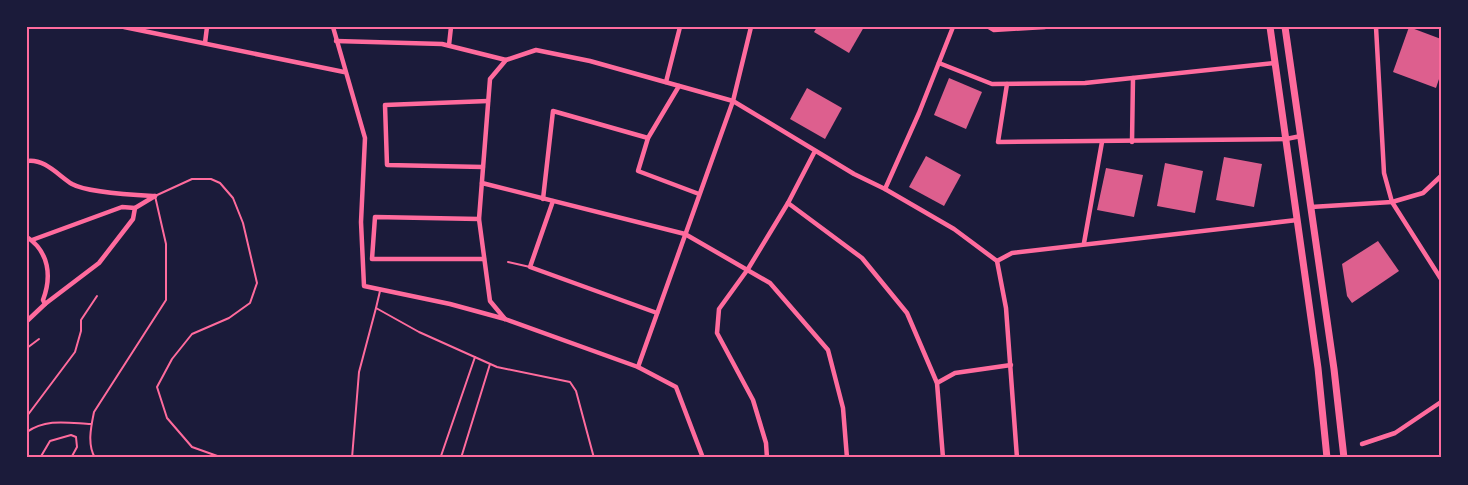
<svg xmlns="http://www.w3.org/2000/svg" width="1468" height="485" font-family="Spectral,serif">
<rect width="100%" height="100%" fill="#1b1b3a"/>
<g fill="#dd5f8e">
<polygon points="817,27 864,27 849,53 814,32"/>
<polygon points="1409,27 1441,39 1441,73 1436,88 1393,72"/>
<polygon points="949,78 982,92 966,129 934,115"/>
<polygon points="807,88 842,108 825,139 790,119"/>
<polygon points="926,156 961,175 944,206 909,187"/>
<polygon points="1224,157 1262,164 1254,207 1216,200"/>
<polygon points="1165,163 1203,171 1195,213 1157,206"/>
<polygon points="1106,168 1143,175 1134,217 1097,210"/>
<polygon points="1378,241 1399,271 1352,303 1347,296 1342,264"/>
</g>
<g fill="none" stroke-linecap="round" stroke-linejoin="round">
<g stroke="#ff6b9d" stroke-width="2">
<polyline points="508,262 530,267"/>
<polyline points="376,308 380,291"/>
<polyline points="27,348 39,339"/>
<polyline points="27,416 75,352 81,331 81,320 97,296"/>
<path d="M 27,432 C 46,418 69,423 91,424"/>
<polyline points="441,456 475,357"/>
<polyline points="40,458 50,441 71,435 76,437 77,447 71,458"/>
<path d="M 95,458 C 87,444 91,427 94,412 L 166,300 L 166,244 L 155,196 L 192,179 L 211,179 L 220,183 L 233,198 L 243,223 L 257,283 L 250,303 L 229,318 L 192,334 L 172,359 L 157,387 L 167,418 L 192,447 L 223,458"/>
<polyline points="352,458 359,372 376,308 419,332 497,367 570,382 576,391 594,458"/>
<polyline points="431,458 441,456 445,458"/>
<polyline points="461,458 490,364"/>
</g>
<g stroke="#ff6b9d" stroke-width="4.5">
<polyline points="124,27 344,72"/>
<polyline points="333,27 365,138 361,222 364,286 450,304 505,319 638,367 676,387 703,458"/>
<polyline points="989,27 994,30 1045,27"/>
<polyline points="336,41 442,44 506,60"/>
<polyline points="205,43 207,27"/>
<polyline points="449,45 451,27"/>
<polyline points="939,63 992,84 1085,83 1275,63"/>
<polyline points="666,82 680,27"/>
<polyline points="1007,84 998,142 1286,139 1301,136"/>
<polyline points="679,86 648,138 638,171 699,194"/>
<polyline points="1132,142 1133,78"/>
<path d="M 27,161 C 44,158 59,176 72,184 C 88,193 135,195 155,196"/>
<polyline points="483,167 387,165 385,105 488,101"/>
<polyline points="1441,176 1423,193 1392,202 1441,279"/>
<polyline points="482,183 685,234 770,283 828,350 843,408 847,458"/>
<polyline points="885,189 919,113 953,27"/>
<polyline points="543,199 553,111 648,138"/>
<polyline points="553,201 530,267 657,313"/>
<polyline points="788,203 862,258 907,313 937,383 943,458"/>
<polyline points="1311,207 1392,202 1384,173 1376,27"/>
<polyline points="479,219 375,217 372,259 484,259"/>
<path d="M 27,237 C 49,252 52,276 43,300 L 45,304"/>
<polyline points="32,240 122,207 135,208"/>
<polyline points="1084,243 1102,142"/>
<polyline points="997,261 1012,253 1297,220"/>
<polyline points="505,319 490,301 479,219 490,79 506,60 536,50 590,61 733,101 854,174 885,189 954,229 997,261 1006,308 1017,458"/>
<polyline points="27,321 45,304 99,263 133,219 135,208 155,196"/>
<polyline points="638,367 733,101 751,27"/>
<polyline points="937,383 955,373 1011,365"/>
<polyline points="1362,444 1395,433 1441,402"/>
<polyline points="767,458 766,443 753,400 717,333 719,309 748,269 788,203 815,151"/>
</g>
<g stroke="#ff6b9d" stroke-width="7">
<polyline points="1270,27 1318,368 1327,458"/>
<polyline points="1285,27 1334,369 1344,458"/>
</g>
</g>
<rect width="1468" height="485" fill="none" stroke="#1b1b3a" stroke-width="57"/>
<rect x="28" y="28" width="1412" height="428" fill="none" stroke="#ff6b9d" stroke-width="2"/>
</svg>
